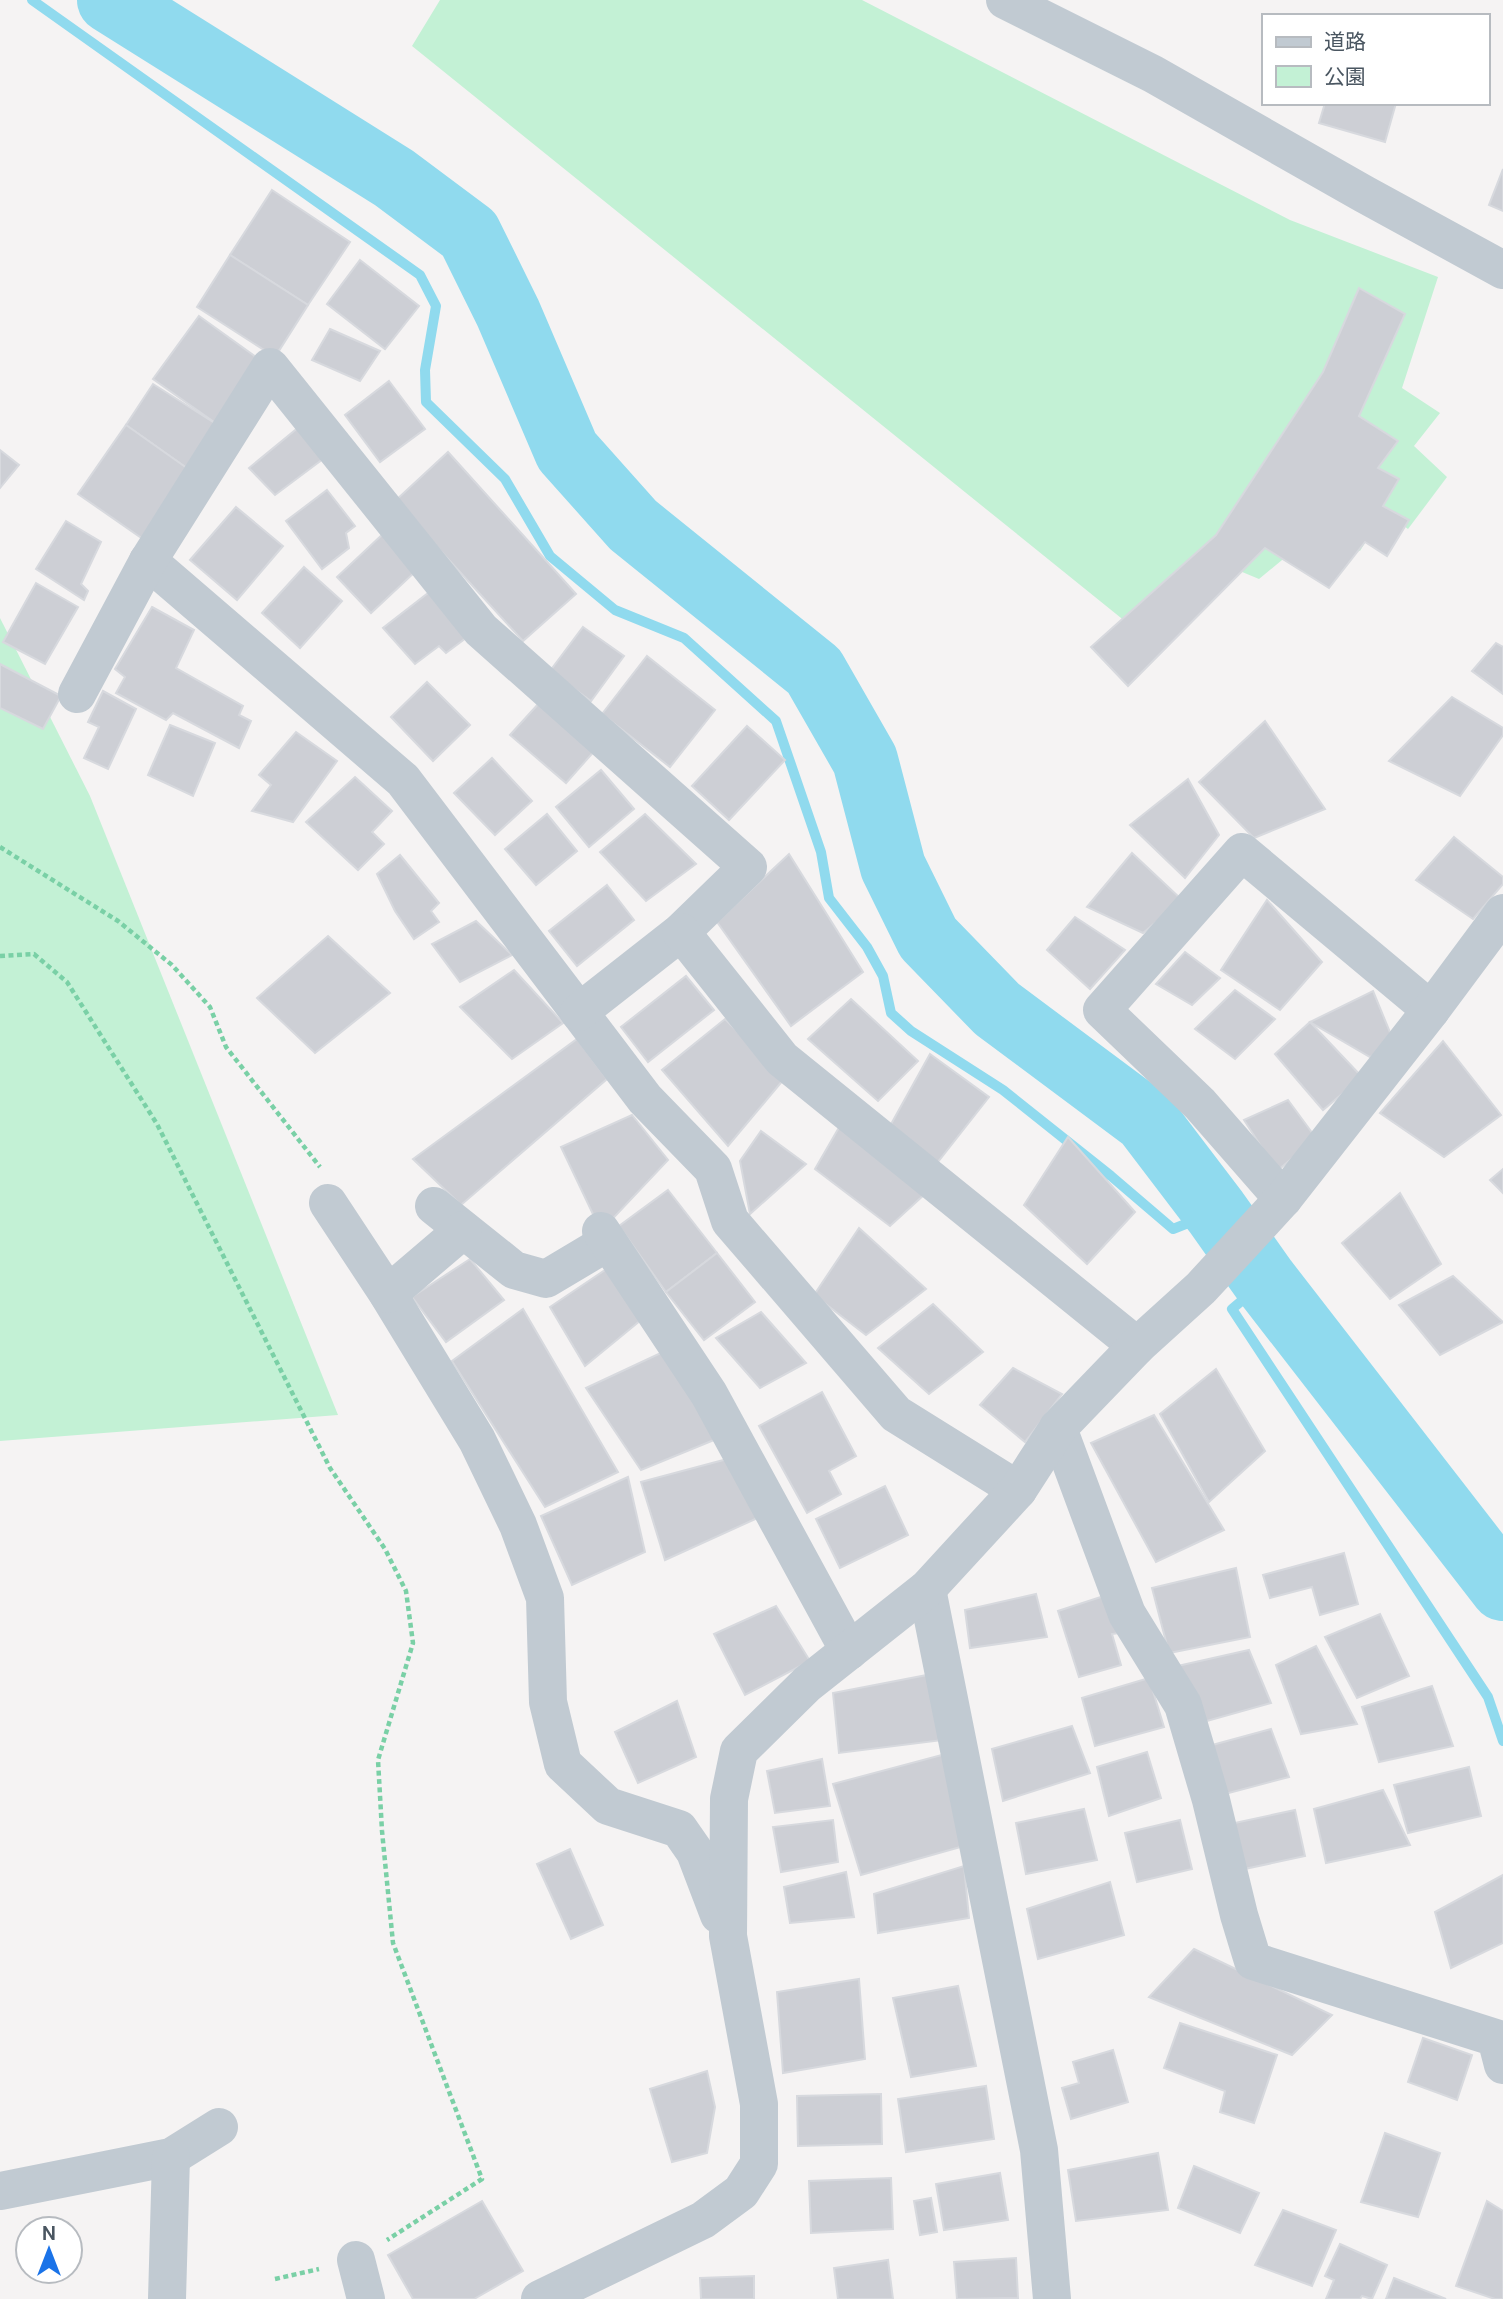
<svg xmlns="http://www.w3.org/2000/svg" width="1503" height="2299" font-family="'DM Sans','Noto Sans JP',sans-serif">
<rect width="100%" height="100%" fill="#f5f3f3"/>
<g fill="#c3f1d5">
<polygon points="440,0 862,0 1290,220 1438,277 1402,388 1440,413 1414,446 1447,477 1408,529 1384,511 1360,551 1317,531 1259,579 1235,569 1157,647 412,46"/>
<polygon points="0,618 90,796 338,1415 0,1441"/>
</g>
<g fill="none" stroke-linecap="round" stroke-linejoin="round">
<g stroke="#90daee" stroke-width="10">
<polyline points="32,0 420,275 436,306 425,370 426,402 505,479 550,556 615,610 684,638 776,721 821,852 829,898 867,947 883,976 891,1013 911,1031 1003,1090 1111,1176 1173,1229 1216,1212"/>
<polyline points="1265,1281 1232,1309 1488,1697 1503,1741"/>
</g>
<polyline stroke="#90daee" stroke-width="66" points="110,0 394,178 469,234 508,313 567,451 633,525 814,671 865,760 893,867 928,938 997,1009 1146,1120 1216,1212 1265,1281 1503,1588"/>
</g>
<g fill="#cdcfd5" stroke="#d7d9de" stroke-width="2">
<polygon points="1325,103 1396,103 1385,142 1319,123"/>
<polygon points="1503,169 1503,211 1489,205"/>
<polygon points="272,190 350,242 308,305 230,255"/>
<polygon points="230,255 308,305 275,357 197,307"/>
<polygon points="360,260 419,306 385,349 327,304"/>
<polygon points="1359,288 1405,314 1359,416 1398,441 1378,468 1399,479 1383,506 1409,520 1387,556 1365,542 1329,588 1265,548 1128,686 1091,647 1216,535 1323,372"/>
<polygon points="199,316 270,367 224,429 153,379"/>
<polygon points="330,329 380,351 360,381 312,360"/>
<polygon points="389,381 425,429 380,462 345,415"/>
<polygon points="153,384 224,429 191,471 126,425"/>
<polygon points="305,422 327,456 275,495 249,468"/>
<polygon points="126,425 191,471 143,539 78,494"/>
<polygon points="0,450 19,465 0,488"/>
<polygon points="448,452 576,594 523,641 395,501"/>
<polygon points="327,490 355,526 346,533 349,548 322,569 286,521"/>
<polygon points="236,507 283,546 237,600 190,560"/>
<polygon points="66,521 101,542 81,584 88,591 84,600 36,569"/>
<polygon points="384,533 416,571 371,613 337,577"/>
<polygon points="304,567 342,601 300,648 262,613"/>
<polygon points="36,583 78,607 45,664 3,642"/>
<polygon points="432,590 466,638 446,653 439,646 415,664 383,628"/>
<polygon points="152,607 194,630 176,668 243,706 239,715 251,721 239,748 173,713 166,720 116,693 125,677 115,669"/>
<polygon points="583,627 624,656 591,701 550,671"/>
<polygon points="1496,643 1503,647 1503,694 1472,671"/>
<polygon points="647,656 715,710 670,767 602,714"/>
<polygon points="0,664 61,696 43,729 0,708"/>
<polygon points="427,682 470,725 433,761 391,717"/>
<polygon points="103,691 136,709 108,769 84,758 99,727 88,722"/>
<polygon points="1452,697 1503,728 1503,735 1460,796 1389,761"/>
<polygon points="541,701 597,748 566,783 510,735"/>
<polygon points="1265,721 1325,809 1254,838 1199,782"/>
<polygon points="170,725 215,743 193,796 148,775"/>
<polygon points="747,726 785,760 729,820 692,786"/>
<polygon points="296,732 337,761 293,822 252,811 271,785 259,775"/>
<polygon points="492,758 532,801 495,835 454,793"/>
<polygon points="601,770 634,809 589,847 556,807"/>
<polygon points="355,777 392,811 372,832 384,844 358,870 306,822"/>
<polygon points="1188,779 1219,835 1185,878 1130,825"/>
<polygon points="547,814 577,851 536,885 505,849"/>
<polygon points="645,814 696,864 646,901 600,852"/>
<polygon points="1454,837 1503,877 1503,884 1473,919 1416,880"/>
<polygon points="1132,853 1182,900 1143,933 1087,907"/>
<polygon points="789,854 863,972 791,1026 717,922"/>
<polygon points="400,855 439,903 431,911 439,922 414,939 395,911 377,874"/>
<polygon points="607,885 634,920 577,966 549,931"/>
<polygon points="1267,900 1322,962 1280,1010 1221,970"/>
<polygon points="1075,917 1125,950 1090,989 1047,950"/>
<polygon points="476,921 512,955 460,982 432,944"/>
<polygon points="328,936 390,993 315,1053 257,998"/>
<polygon points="1185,952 1220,978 1192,1005 1156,984"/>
<polygon points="514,970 563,1023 512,1059 460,1007"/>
<polygon points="686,976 714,1010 648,1062 621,1027"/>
<polygon points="1235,990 1275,1019 1235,1059 1195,1029"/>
<polygon points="1373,991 1394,1042 1370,1057 1310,1022"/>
<polygon points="851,999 918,1061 878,1101 808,1039"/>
<polygon points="725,1019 784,1079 728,1146 662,1070"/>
<polygon points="1310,1022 1362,1077 1323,1110 1275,1054"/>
<polygon points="577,1039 607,1079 461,1205 413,1159"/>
<polygon points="1443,1041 1501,1115 1444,1157 1380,1113"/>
<polygon points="930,1054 989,1097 937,1163 890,1126"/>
<polygon points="1288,1100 1316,1138 1277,1171 1244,1120"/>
<polygon points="632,1115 668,1160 601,1231 561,1147"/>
<polygon points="841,1124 926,1193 890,1226 815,1169"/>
<polygon points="761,1131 806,1164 750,1214 740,1161"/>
<polygon points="1068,1137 1135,1212 1087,1264 1024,1205"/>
<polygon points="1503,1169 1503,1193 1490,1180"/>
<polygon points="668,1190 717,1253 666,1292 619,1226"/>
<polygon points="1400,1193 1441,1264 1390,1299 1342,1243"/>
<polygon points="859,1228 926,1289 866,1335 814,1295"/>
<polygon points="717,1253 755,1302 704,1340 666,1292"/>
<polygon points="470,1259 504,1300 446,1342 412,1297"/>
<polygon points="611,1266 641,1320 585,1366 550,1307"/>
<polygon points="1453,1276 1503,1322 1440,1355 1399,1305"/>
<polygon points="933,1304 983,1352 929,1394 878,1348"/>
<polygon points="523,1309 618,1472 545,1507 452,1361"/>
<polygon points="761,1312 806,1363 760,1388 716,1338"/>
<polygon points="665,1351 731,1433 641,1470 586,1388"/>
<polygon points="1013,1368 1062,1394 1025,1442 980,1405"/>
<polygon points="1216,1369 1265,1451 1209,1502 1160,1414"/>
<polygon points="822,1392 856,1456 829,1471 841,1494 807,1513 759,1426"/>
<polygon points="1154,1415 1224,1530 1156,1562 1091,1443"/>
<polygon points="731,1458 762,1516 665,1560 641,1482"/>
<polygon points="628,1477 645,1552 572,1585 541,1516"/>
<polygon points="885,1486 908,1535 840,1568 816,1519"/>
<polygon points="1344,1553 1358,1604 1320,1615 1312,1587 1270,1598 1263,1575"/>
<polygon points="1236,1568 1250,1637 1169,1653 1152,1588"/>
<polygon points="1113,1593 1127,1632 1112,1634 1121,1665 1079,1677 1058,1611"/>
<polygon points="1036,1594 1047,1637 970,1648 965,1610"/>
<polygon points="776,1606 810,1661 745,1695 714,1634"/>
<polygon points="1380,1614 1409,1676 1357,1698 1325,1637"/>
<polygon points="1316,1646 1357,1724 1301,1734 1276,1665"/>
<polygon points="1249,1650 1271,1703 1189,1726 1173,1667"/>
<polygon points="927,1675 943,1740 839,1753 833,1693"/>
<polygon points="1149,1678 1164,1727 1095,1746 1082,1698"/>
<polygon points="1432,1686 1453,1746 1379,1762 1362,1707"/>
<polygon points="677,1701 696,1757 638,1783 615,1732"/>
<polygon points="1072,1726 1090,1773 1003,1801 992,1749"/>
<polygon points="1271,1729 1289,1777 1221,1795 1205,1747"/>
<polygon points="953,1752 964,1846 861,1875 833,1784"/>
<polygon points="1147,1752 1161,1798 1109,1816 1097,1767"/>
<polygon points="822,1759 830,1806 775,1813 767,1771"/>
<polygon points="1469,1767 1481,1816 1408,1833 1394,1785"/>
<polygon points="1383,1790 1410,1845 1326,1863 1314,1809"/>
<polygon points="1084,1809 1097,1860 1026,1874 1016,1823"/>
<polygon points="1295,1810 1305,1856 1240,1870 1230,1824"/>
<polygon points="833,1820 838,1862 781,1872 773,1827"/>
<polygon points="1180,1820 1192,1869 1137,1882 1125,1833"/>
<polygon points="570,1849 603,1925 571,1939 537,1864"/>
<polygon points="964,1866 969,1918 878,1933 874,1894"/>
<polygon points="846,1872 854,1917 790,1923 784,1887"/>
<polygon points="1503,1875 1503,1943 1451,1968 1435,1912"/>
<polygon points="1110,1882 1124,1935 1038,1959 1027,1909"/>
<polygon points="1194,1949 1332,2015 1292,2055 1149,1997"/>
<polygon points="859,1979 865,2059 783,2073 777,1992"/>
<polygon points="958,1986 976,2066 911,2077 893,1998"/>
<polygon points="1180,2023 1277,2055 1254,2123 1220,2112 1225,2091 1164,2068"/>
<polygon points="1423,2038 1472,2055 1457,2100 1408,2082"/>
<polygon points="1113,2050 1128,2102 1071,2119 1062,2088 1079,2083 1073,2062"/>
<polygon points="707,2071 715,2107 707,2153 672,2162 650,2089"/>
<polygon points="986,2086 994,2139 906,2152 898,2099"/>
<polygon points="881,2094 882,2144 798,2146 797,2096"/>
<polygon points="1385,2133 1440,2153 1418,2217 1361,2202"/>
<polygon points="1158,2153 1168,2210 1076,2221 1068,2170"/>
<polygon points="1194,2166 1259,2193 1240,2233 1178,2208"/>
<polygon points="1000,2173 1008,2220 944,2230 936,2184"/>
<polygon points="891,2178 893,2229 811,2233 809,2181"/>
<polygon points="931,2198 937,2232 920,2235 914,2201"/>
<polygon points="482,2201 523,2271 474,2299 413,2299 388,2255"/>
<polygon points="1487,2201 1503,2211 1503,2299 1495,2299 1456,2286"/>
<polygon points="1283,2210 1336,2230 1312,2286 1255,2265"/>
<polygon points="1340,2244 1387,2265 1372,2299 1362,2296 1360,2299 1326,2299 1334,2280 1325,2276"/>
<polygon points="1016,2258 1018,2298 957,2299 954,2262"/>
<polygon points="888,2260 893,2299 838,2299 834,2268"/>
<polygon points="754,2276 754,2299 701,2299 700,2278"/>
<polygon points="1394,2278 1446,2299 1386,2299"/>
</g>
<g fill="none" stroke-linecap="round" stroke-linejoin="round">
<g stroke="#7ad0a6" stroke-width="4.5" stroke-dasharray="5 3.5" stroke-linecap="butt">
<polyline points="0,847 118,921 172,965 210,1007 226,1047 320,1167"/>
<polyline points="0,956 34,954 67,982 157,1124 330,1468 385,1549 406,1591 413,1643 378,1760 382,1831 393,1943 482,2179 387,2240"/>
<polyline points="275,2279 319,2269"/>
</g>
<g stroke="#c1cad2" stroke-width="38">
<polyline points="1005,0 1153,74 1364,194 1503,270"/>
<polyline points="148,561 403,780 645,1099 713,1169 730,1221 896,1414 1018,1490"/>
<polyline points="77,694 148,561 270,367 481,630 748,867 681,932 579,1012"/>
<polyline points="681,932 782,1059 1137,1346"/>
<polyline points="1283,1199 1200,1104 1102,1010 1242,852 1431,1010"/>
<polyline points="328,1203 388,1294 477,1440 518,1525 545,1598 548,1702 563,1764 608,1806 679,1829 695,1852 719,1915"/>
<polyline points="434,1206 514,1270 546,1279 608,1242"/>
<polyline points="601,1231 709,1394 849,1651"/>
<polyline points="388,1294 463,1230"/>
<polyline points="1058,1428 1127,1614 1183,1705 1211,1800 1239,1915 1253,1961 1496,2038 1503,2065"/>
<polyline points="927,1589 1039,2150 1052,2299"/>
<polyline points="0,2191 171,2157 219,2127"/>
<polyline points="356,2260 366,2299"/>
<polyline points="167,2299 171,2157"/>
<polyline points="540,2299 703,2220 741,2192 759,2164 759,2104 728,1936 729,1799 739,1751 807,1684 927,1589 1018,1490 1058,1428 1137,1346 1201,1288 1283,1199 1431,1010 1503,913"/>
</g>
</g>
<rect x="1262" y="14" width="228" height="91" fill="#ffffff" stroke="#b7bbc0" stroke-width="2"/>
<rect x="1276" y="37" width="35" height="10" fill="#c1cad2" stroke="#b7bbc0" stroke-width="2"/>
<text x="1324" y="49" font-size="21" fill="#4a5661">道路</text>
<rect x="1276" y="66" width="35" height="21" fill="#c3f1d5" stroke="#b7bbc0" stroke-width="2"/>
<text x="1324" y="84" font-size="21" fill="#4a5661">公園</text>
<g transform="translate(49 2250)"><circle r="33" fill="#ffffff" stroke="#b7bbc0" stroke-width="2"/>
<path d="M0-5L12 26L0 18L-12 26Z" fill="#1a73e8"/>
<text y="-10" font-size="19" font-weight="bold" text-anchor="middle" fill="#4a5661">N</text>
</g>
</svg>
